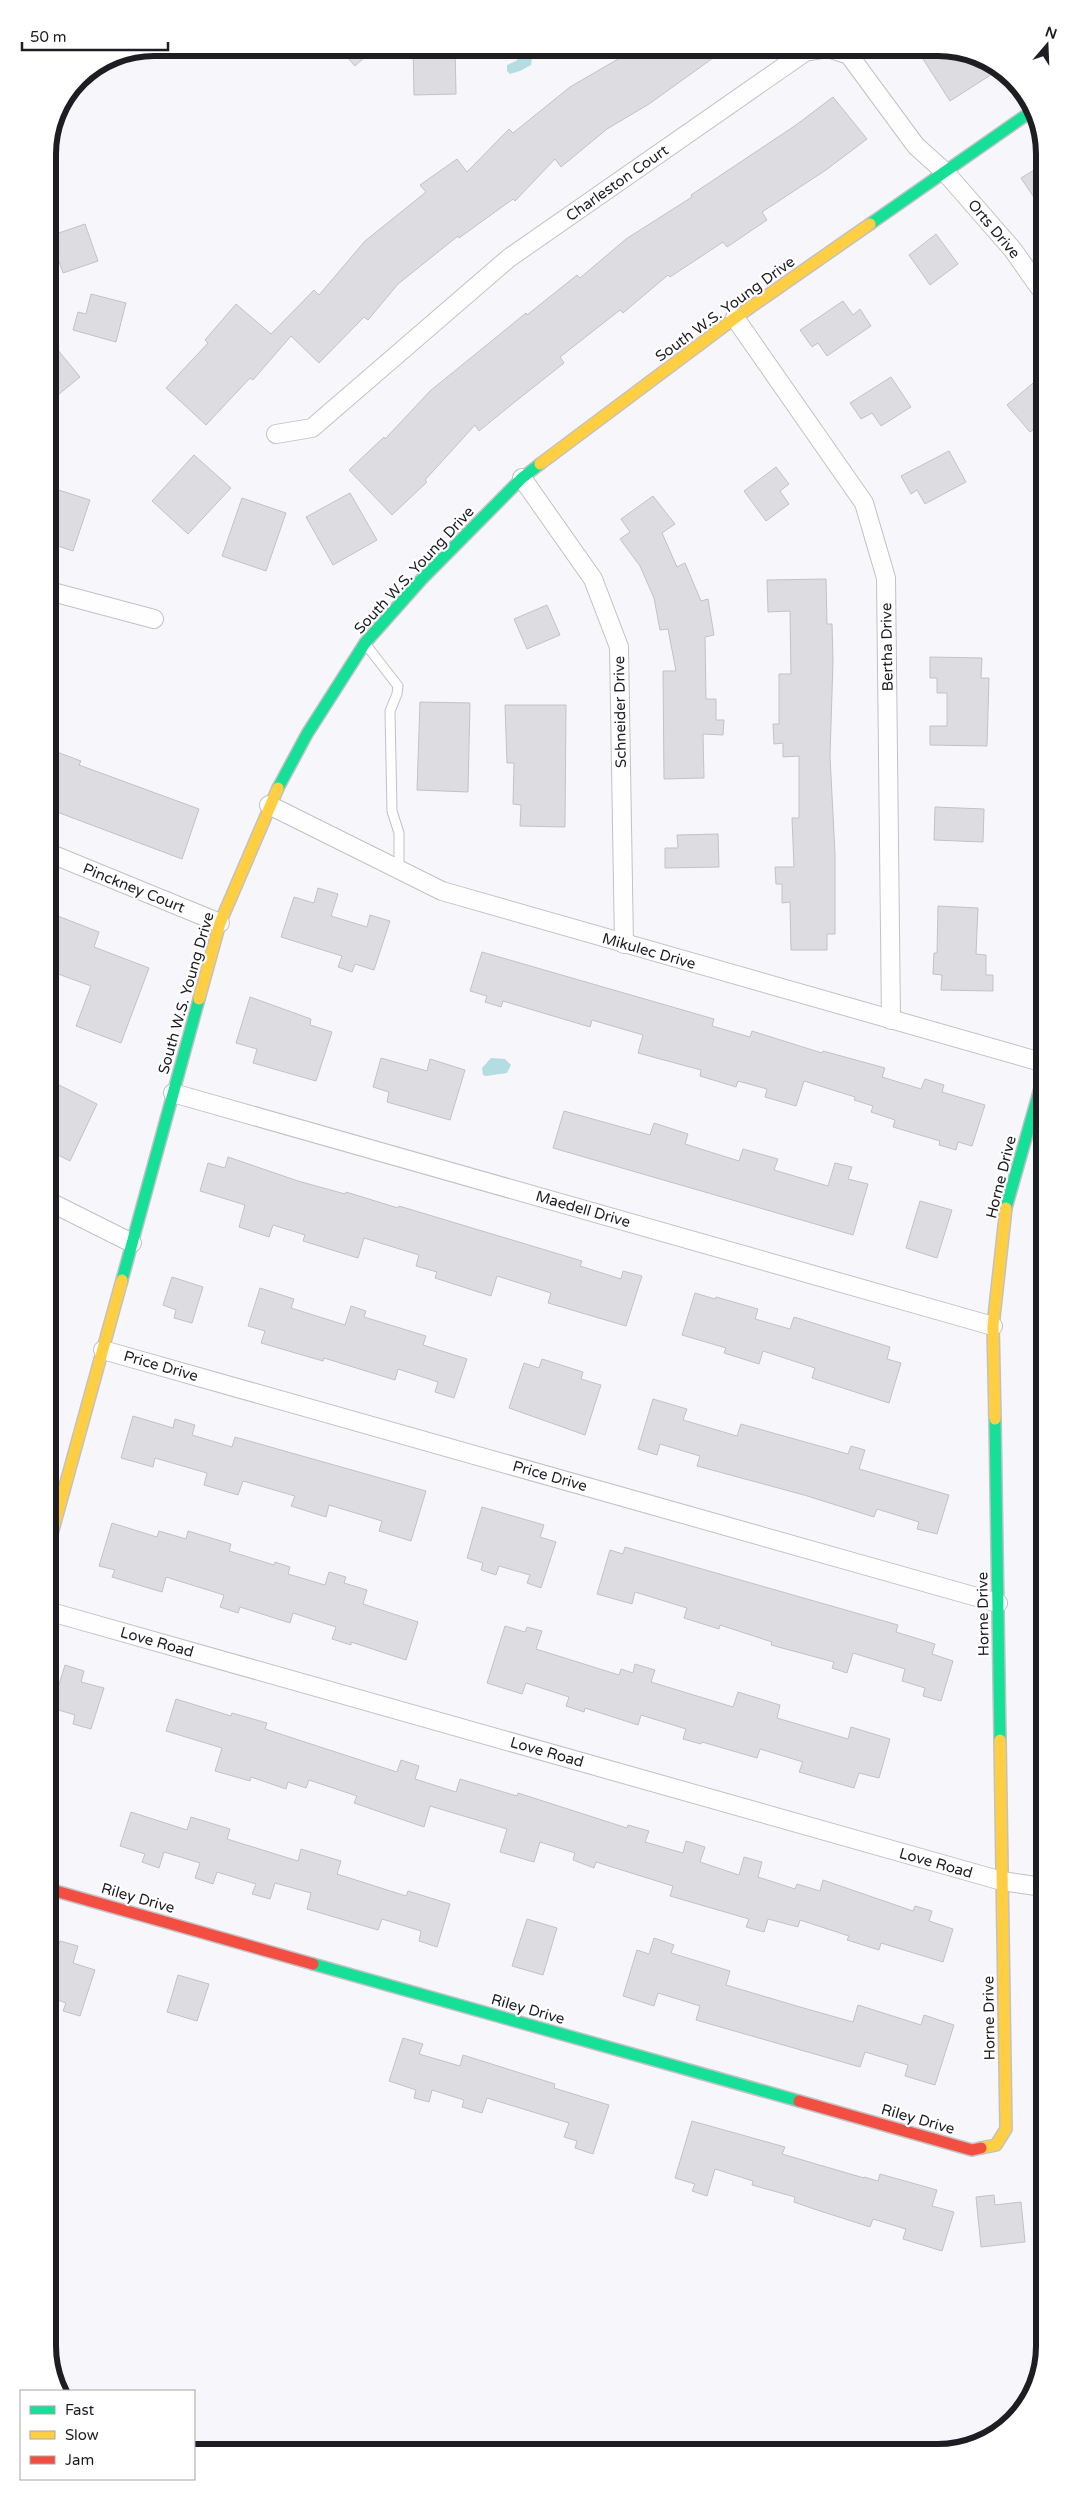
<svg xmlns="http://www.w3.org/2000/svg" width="1092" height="2500" font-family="'Varela Round',sans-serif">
<rect width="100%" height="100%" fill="#f7f6fb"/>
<g fill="#b3dde0">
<polygon points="523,53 532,57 531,65 520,71 510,74 507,71 507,65 516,61"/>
<polygon points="491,1058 505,1059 511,1065 507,1073 486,1076 483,1075 482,1068"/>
</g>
<g fill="#dddce1" stroke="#c3c2c7">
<polygon points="339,48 375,48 355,66"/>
<polygon points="413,48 455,48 456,94 414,95"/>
<polygon points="637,48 727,48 649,104 607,129 561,167 555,159 515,201 513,199 459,238 458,236 398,284 368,320 364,317 319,363 291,336 253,380 250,378 206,425 166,388 208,343 205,340 236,304 271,334 314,290 319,295 365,241 426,192 420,185 457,159 467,172 509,129 513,133 570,87"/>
<polygon points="917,48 945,48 1000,69 950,101 923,59 927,57"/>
<polygon points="833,97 867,139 826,170 762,212 767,220 727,247 723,242 670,277 668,275 623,313 620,310 560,357 564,363 516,401 479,431 475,425 425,480 427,482 392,515 349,470 384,437 385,439 430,391 526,313 527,315 577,275 580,278 626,239 692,197 691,195 796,125"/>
<polygon points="1039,167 1039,205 1021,178"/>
<polygon points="85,224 98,261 63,273 50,236"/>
<polygon points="936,234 958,264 930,285 909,255"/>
<polygon points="91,294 126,303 116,342 73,330 78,312 86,314"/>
<polygon points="843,301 853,315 860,309 871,326 827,356 818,343 812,347 800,330"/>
<polygon points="57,349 80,377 48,403 48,357"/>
<polygon points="891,377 911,407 881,426 872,413 861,419 850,403"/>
<polygon points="1039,378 1040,425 1030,432 1007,405"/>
<polygon points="949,451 966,482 925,504 917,490 911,494 901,476"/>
<polygon points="194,455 231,488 188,534 152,501"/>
<polygon points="776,467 789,484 780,491 789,504 766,521 744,491"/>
<polygon points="49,487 90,500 73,551 49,543"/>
<polygon points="350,493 377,540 333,565 306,517"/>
<polygon points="653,496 675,524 662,533 677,567 685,563 701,601 708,599 714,635 705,637 706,699 716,699 716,720 724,720 723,735 703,734 704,778 664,779 663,671 676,671 668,629 660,630 654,598 640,566 620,539 630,532 621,519"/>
<polygon points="242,498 286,513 266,571 222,556"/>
<polygon points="826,579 827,624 832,624 833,661 830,756 835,854 835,934 827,934 827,950 791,950 790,902 782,903 782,884 776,884 775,867 794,867 792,818 799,818 799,756 783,757 783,743 774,744 773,724 779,724 779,674 791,674 790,611 768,612 767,580"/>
<polygon points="547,605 560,635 527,649 514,619"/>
<polygon points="930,657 982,658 981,678 989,678 987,746 930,745 930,726 947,726 947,693 937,693 937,678 930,678"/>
<polygon points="420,702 470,703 468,792 417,790"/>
<polygon points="505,705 566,705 565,827 520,826 521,805 513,804 514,763 507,763"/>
<polygon points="49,749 81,761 79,765 199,809 182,859 49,809"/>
<polygon points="935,807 984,809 983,842 934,840"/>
<polygon points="718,834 719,867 665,868 665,848 678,848 677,835"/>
<polygon points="318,888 338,894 331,916 367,927 370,915 390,921 374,970 355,964 352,972 338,967 342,956 281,937 294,897 314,903"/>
<polygon points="938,906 978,908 976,954 986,955 986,975 993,975 993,991 941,990 942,975 933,974 934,953 937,953"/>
<polygon points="50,913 99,932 94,947 149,968 121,1043 76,1026 91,986 50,971"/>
<polygon points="482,952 714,1019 712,1026 750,1037 752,1031 822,1053 823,1051 885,1068 882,1077 921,1089 925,1079 944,1085 942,1092 985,1105 972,1146 958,1142 956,1150 939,1145 940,1141 893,1127 895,1120 871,1112 873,1106 854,1100 855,1097 804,1081 796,1106 765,1097 767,1089 738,1081 736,1087 700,1076 701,1070 638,1053 643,1035 592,1020 590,1027 503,1001 501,1007 485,1002 487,996 470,991"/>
<polygon points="250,997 311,1019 310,1025 332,1032 316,1081 253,1063 257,1049 236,1043"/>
<polygon points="381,1058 427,1071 430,1059 465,1070 450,1120 387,1102 389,1092 373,1087"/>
<polygon points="59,1085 97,1104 70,1161 52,1152 57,1143 50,1140 50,1103"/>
<polygon points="564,1111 650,1135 654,1123 688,1134 685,1144 739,1161 743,1149 778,1159 774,1170 828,1186 835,1163 852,1167 848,1179 868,1184 853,1235 553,1148"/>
<polygon points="228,1157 298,1181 345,1194 346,1192 398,1208 399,1206 582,1261 580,1266 621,1279 623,1271 642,1276 626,1326 548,1303 551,1293 497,1276 491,1296 435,1278 437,1272 416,1266 419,1255 364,1238 358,1258 303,1241 305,1235 273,1225 269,1237 239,1227 245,1205 200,1191 208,1163 225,1168"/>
<polygon points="920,1201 952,1210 937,1258 906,1248"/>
<polygon points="172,1277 203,1287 192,1323 174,1318 176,1310 163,1305"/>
<polygon points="260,1288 294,1299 291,1308 345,1325 351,1306 366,1311 364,1317 426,1336 423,1345 467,1359 454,1398 435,1392 438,1382 398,1369 395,1380 324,1358 323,1361 261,1343 265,1331 248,1326"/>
<polygon points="695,1293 715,1299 716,1297 758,1309 755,1319 790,1329 794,1317 890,1347 887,1359 901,1363 889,1403 812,1378 815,1368 763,1351 759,1364 724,1353 726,1348 682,1335"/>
<polygon points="542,1359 583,1372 581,1379 601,1385 585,1435 509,1408 524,1363 539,1368"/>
<polygon points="653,1399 687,1409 683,1420 737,1436 741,1424 848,1454 851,1446 865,1450 859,1469 949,1495 937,1534 917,1529 919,1522 877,1509 874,1517 804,1495 697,1466 700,1456 660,1444 657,1455 638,1449"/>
<polygon points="133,1416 173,1428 175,1419 195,1425 192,1435 232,1447 235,1437 426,1491 411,1541 379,1531 382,1521 329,1505 326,1517 291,1506 295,1496 243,1481 238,1495 204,1485 207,1473 155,1458 153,1467 121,1458"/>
<polygon points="482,1507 544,1525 540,1537 556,1542 541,1588 527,1583 530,1575 499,1566 496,1575 481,1570 483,1563 467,1558"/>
<polygon points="112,1523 157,1537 159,1531 186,1539 188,1531 231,1544 229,1551 274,1565 275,1562 290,1567 288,1574 325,1585 329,1572 346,1577 344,1583 367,1590 363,1604 418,1622 406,1660 351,1642 351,1645 332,1639 336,1627 293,1613 290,1623 240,1607 238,1613 220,1607 224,1595 166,1577 162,1592 112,1577 115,1570 99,1566"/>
<polygon points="625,1547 898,1625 896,1632 935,1644 932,1654 953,1661 941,1701 923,1696 925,1688 902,1681 905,1669 853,1653 847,1673 832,1668 834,1662 771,1645 772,1642 720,1625 719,1629 684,1618 687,1608 635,1592 632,1604 597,1594 610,1550 623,1554"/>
<polygon points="505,1626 525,1632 527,1627 542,1631 536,1649 619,1675 621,1669 633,1673 635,1664 655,1670 651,1682 733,1707 738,1692 780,1705 777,1718 848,1739 851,1727 890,1739 879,1778 859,1773 854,1788 799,1772 803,1762 760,1749 757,1758 702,1742 701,1744 683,1739 686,1729 641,1715 638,1725 585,1708 584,1712 566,1706 569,1697 526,1683 522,1694 487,1683"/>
<polygon points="65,1665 84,1671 81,1682 104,1688 91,1729 73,1724 75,1715 52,1708"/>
<polygon points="176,1699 231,1716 232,1713 267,1723 265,1729 397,1772 401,1760 419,1766 415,1779 456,1792 460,1779 517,1796 518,1793 627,1828 628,1825 649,1831 645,1842 683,1853 686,1841 705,1847 700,1862 739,1875 744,1857 762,1862 758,1877 795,1889 797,1884 820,1891 823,1880 913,1911 915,1906 932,1911 929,1921 953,1929 943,1962 881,1943 879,1950 847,1940 849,1936 800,1920 798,1927 768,1919 764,1932 746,1927 749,1919 670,1896 673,1886 596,1862 594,1868 573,1860 575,1853 540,1842 534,1862 500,1852 507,1829 430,1806 424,1827 354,1803 357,1796 309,1780 306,1788 288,1782 286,1789 251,1777 250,1781 215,1771 222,1748 166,1731"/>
<polygon points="131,1812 187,1830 191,1817 230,1829 227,1839 298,1861 301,1849 341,1861 337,1874 406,1896 408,1891 450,1904 437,1947 419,1941 421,1931 382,1919 378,1930 307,1909 311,1893 275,1883 270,1899 252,1894 256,1884 217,1872 213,1884 195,1878 200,1863 164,1852 159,1868 142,1862 145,1854 120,1846"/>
<polygon points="527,1919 557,1928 543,1975 512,1966"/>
<polygon points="654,1938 674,1945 671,1953 730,1971 726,1985 800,2007 853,2022 858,2005 921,2025 924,2015 954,2025 935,2085 905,2076 908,2065 865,2052 860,2067 696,2020 700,2006 658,1993 654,2006 623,1996 637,1950 649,1954"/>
<polygon points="60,1941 78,1946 73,1963 95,1970 80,2016 63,2011 66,2003 52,1998 52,1967"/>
<polygon points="178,1975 209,1984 197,2021 167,2012"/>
<polygon points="403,2038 423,2044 419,2054 460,2066 463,2055 555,2084 554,2088 609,2105 593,2154 575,2148 577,2141 564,2137 569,2123 487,2098 482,2113 462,2107 464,2100 432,2090 429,2102 414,2098 416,2090 389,2081"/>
<polygon points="692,2121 785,2147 782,2154 864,2178 864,2177 878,2181 880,2174 937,2190 932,2206 954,2212 942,2251 903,2239 906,2229 873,2219 870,2227 814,2209 794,2202 795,2197 752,2185 753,2181 715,2169 707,2196 692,2191 695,2184 675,2178"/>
<polygon points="994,2195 995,2205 1021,2202 1025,2242 981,2247 976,2197"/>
</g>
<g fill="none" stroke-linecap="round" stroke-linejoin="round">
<g stroke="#c2c1c6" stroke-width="11">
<polyline id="lane" points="367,646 398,686 397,694 390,711 392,811 399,833 399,870"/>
</g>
<g stroke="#c2c1c6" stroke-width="20">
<g id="street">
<polyline points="735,318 864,503 886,578 891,1020"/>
<polyline points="276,434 312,428 509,258 805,52 828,48 849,55 916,146 945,172 1013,250 1039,287"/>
<polyline points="522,478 593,579 619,647 624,944"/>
<polyline points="49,591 154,619"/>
<polyline points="269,805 442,891 1041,1062"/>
<polyline points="49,853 220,923"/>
<polyline points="173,1093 993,1326"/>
<polyline points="50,1202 132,1243"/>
<polyline points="103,1350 998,1603"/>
<polyline points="51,1612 1002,1881 1043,1887"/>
</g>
</g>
<g stroke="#c2c1c6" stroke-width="14">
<g id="fast">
<polyline points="870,224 1032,111"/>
<polyline points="278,788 307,734 365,643 421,580 522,478 540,464"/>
<polyline points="1006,1208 1041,1085"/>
<polyline points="122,1280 199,999"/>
<polyline points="995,1419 1000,1740"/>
<polyline points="313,1964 799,2101"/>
</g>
</g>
<g stroke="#c2c1c6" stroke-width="14">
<g id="slow">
<polyline points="540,464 735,318 870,224"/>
<polyline points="199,999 220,923 278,788"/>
<polyline points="995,1419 993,1326 1006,1208"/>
<polyline points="51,1537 122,1280"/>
<polyline points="981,2148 996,2145 1006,2129 1000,1740"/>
</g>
</g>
<g stroke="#c2c1c6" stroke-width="14">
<g id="jam">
<polyline points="52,1890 313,1964"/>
<polyline points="799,2101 972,2150 981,2148"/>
</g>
</g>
<use href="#lane" stroke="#fefefe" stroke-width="9"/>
<use href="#street" stroke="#fefefe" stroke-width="18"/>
<use href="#fast" stroke="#16e098" stroke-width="11"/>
<use href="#slow" stroke="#ffcf43" stroke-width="11"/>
<use href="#jam" stroke="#f24e42" stroke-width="11"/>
</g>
<g text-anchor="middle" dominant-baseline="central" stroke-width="4.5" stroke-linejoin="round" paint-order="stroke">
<g font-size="15" fill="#1e1d22" stroke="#fff">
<text transform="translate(617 183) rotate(-35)">Charleston Court</text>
<text transform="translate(994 229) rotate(50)">Orts Drive</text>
<text transform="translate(725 309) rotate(-36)">South W.S. Young Drive</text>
<text transform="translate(414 570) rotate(-47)">South W.S. Young Drive</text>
<text transform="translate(887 647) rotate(-91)">Bertha Drive</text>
<text transform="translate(620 712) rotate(-91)">Schneider Drive</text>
<text transform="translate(134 888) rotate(22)">Pinckney Court</text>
<text transform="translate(649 951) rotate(16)">Mikulec Drive</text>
<text transform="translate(186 993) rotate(-74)">South W.S. Young Drive</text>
<text transform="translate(1001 1177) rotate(-76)">Horne Drive</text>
<text transform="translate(583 1209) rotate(16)">Maedell Drive</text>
<text transform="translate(161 1366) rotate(16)">Price Drive</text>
<text transform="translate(550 1476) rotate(16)">Price Drive</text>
<text transform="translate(983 1614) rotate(-91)">Horne Drive</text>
<text transform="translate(157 1642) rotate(16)">Love Road</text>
<text transform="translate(547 1752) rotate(16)">Love Road</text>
<text transform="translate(936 1863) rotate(16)">Love Road</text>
<text transform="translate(138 1898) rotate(16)">Riley Drive</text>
<text transform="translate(528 2009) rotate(16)">Riley Drive</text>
<text transform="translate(989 2018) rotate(-91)">Horne Drive</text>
<text transform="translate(918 2119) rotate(16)">Riley Drive</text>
</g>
</g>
<path d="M0 0H1092V2500H0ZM154 56H938A98 98 0 0 1 1036 154V2346A98 98 0 0 1 938 2444H154A98 98 0 0 1 56 2346V154A98 98 0 0 1 154 56Z" fill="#fff" fill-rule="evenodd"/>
<path fill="none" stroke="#1e1d22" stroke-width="6" d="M154 56H938A98 98 0 0 1 1036 154V2346A98 98 0 0 1 938 2444H154A98 98 0 0 1 56 2346V154A98 98 0 0 1 154 56Z"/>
<rect x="20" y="2390" width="175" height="90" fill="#ffffff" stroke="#a5a5a7"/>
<rect x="30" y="2406" width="25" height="8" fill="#16e098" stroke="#a5a5a7"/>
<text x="65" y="2415" font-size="15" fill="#1e1d22">Fast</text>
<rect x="30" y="2431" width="25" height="8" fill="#ffcf43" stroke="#a5a5a7"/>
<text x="65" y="2440" font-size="15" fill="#1e1d22">Slow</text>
<rect x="30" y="2456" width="25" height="8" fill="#f24e42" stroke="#a5a5a7"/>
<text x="65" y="2465" font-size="15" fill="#1e1d22">Jam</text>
<g transform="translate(1047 45) rotate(19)" stroke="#ffffff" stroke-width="4" paint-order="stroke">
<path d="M0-4L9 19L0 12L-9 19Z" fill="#1e1d22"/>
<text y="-8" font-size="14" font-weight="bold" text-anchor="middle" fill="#1e1d22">N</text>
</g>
<path d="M22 42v8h146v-8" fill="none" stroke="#1e1d22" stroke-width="2.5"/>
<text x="30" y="42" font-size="15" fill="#1e1d22" stroke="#ffffff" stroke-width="4" paint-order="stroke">50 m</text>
</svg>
